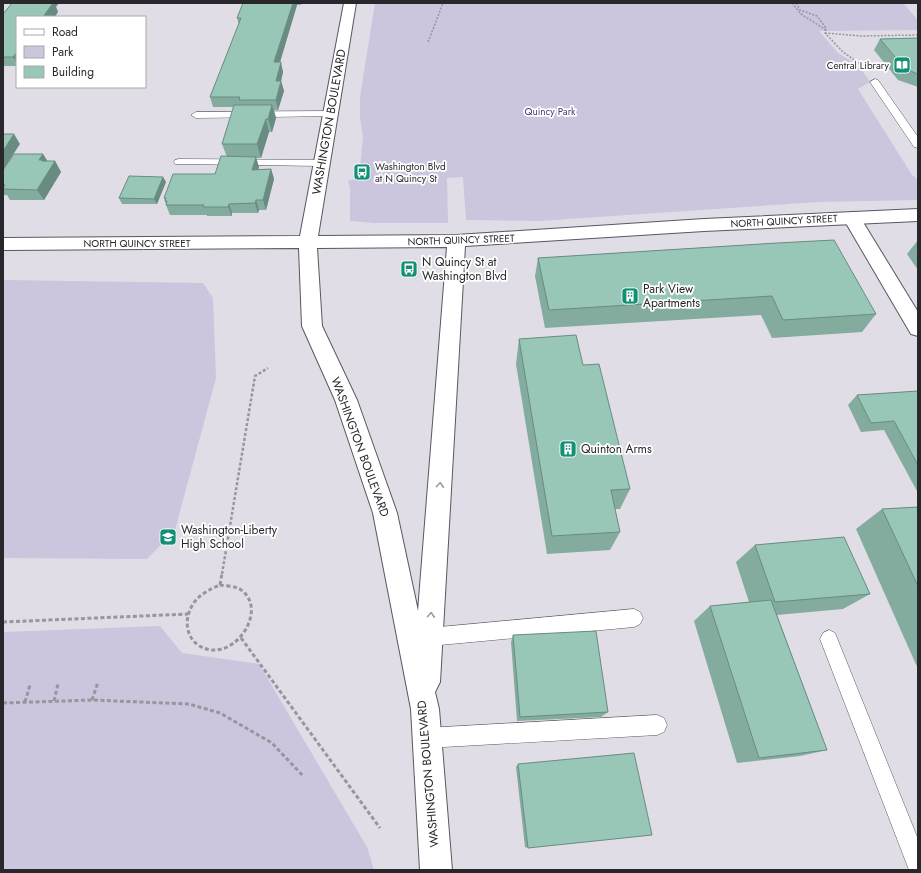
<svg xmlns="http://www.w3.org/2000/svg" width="921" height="873" font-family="Jost,sans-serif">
<rect width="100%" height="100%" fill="#e0dde7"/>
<g fill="#cbc5de">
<polygon points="375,3 903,3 918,20 918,30 819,31 838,53 851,61 861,69 870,82 858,89 912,175 918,180 918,200 818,202 539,221 466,220 463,177 447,178 448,223 375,223 350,221 350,188 348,181 359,178 363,137 360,118 360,97"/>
<polygon points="3,280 203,283 213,298 216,378 175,530 147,559 3,558"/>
<polygon points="160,626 182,653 259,664 367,847 374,870 3,870 3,632"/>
</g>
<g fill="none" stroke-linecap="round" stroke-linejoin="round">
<g stroke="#59575f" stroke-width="1">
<g id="service">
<polygon points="875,79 878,80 918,137 918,148 914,147 870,82"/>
<polygon points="330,111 334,112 335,114 334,116 196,118 191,115 196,112"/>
<polygon points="179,159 321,160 326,163 321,166 175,164 174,162 175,160"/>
<polygon points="634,609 640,612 643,618 640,624 634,627 429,646 423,643 420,637 423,631 429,628"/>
<polygon points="829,630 835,633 918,839 918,870 909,870 820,639 823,633"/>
<polygon points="657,715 664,718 667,725 664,732 657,735 426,748 419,745 416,738 419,731 426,728"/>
</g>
</g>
<g stroke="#59575f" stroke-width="2">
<polygon id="minor" points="852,212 858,214 918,312 918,336 911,334 843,218 846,214"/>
</g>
<g stroke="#59575f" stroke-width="2">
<path id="secondary" d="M 344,3 L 356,3 L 318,236 L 456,235 L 704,219 L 918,209 L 918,221 L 704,231 L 465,246 L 440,682 L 435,692 L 439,709 L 452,870 L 420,870 L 411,709 L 373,513 L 335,400 L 302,326 L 299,248 L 3,250 L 3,238 L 300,236 ZM 447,247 L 418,611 L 397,513 L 357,400 L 322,326 L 317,248 Z"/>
</g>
<g stroke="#98959d" stroke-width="1.5" stroke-dasharray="2 1.5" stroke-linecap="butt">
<polyline points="792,3 801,14 826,30"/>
<polyline points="796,3 800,10 817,16 826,28 825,33 843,52 866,68"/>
<polyline points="825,33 861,36 918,35"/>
<polyline points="428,42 443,3"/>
</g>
<polyline stroke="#98959d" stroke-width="2.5" stroke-dasharray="3 2" stroke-linecap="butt" points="222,574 255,376 268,368"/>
<g stroke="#98959d" stroke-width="3" stroke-dasharray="4 2.5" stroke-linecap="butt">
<polyline points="220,585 222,573"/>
<path d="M 220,585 C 225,586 233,586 238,588 C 273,607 232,668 198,645 C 182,633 185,610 199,597 C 205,592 212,588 220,585 Z"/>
<polyline points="3,622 188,614"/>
<polyline points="241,638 380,828"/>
<polyline points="92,700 98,682"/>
<polyline points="54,701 58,684"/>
<polyline points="25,702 30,685"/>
<polyline points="3,703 92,700 189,704 220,713 272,743 304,777"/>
</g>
<use href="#service" fill="#fff" fill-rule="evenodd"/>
<use href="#minor" fill="#fff" fill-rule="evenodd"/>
<use href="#secondary" fill="#fff" fill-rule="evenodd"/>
</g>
<g fill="#83ab9e">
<polygon points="243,3 301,3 301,5 297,5 280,62 283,72 281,81 284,91 278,110 274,110 276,118 272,132 269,132 261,158 256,158 259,167 258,169 271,169 274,179 266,210 259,210 258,213 232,213 232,216 207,216 207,215 170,215 166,205 166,204 164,198 215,174 227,157 222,144 234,107 213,107 210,97 239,25 237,18"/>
<polygon points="56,7 58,12 17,17 17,66 4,66 3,68 3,14"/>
<polygon points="918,38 918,87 898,80 874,50 880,39"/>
<polygon points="43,154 47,161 55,161 61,172 44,200 10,200 7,195 3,195 3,170"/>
<polygon points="163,177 166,182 157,204 122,204 119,198"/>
<polygon points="918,240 918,270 907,254"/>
<polygon points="777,243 876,314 862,332 772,338 761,315 545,328 535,276 538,258"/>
<polygon points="519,339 583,365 630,489 620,509 615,509 620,532 610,550 547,554 516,364"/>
<polygon points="918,391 918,493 884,430 861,432 848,405 857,395"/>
<polygon points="918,507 918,669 856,529 882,509"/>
<polygon points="755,545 870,594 843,609 777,615 827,750 800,756 737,763 694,621 710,606 749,602 736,562"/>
<polygon points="513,635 608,712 601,717 517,721 511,642"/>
<polygon points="518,764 528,848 525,847 516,767"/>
</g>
<g fill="#6a8b81">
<polygon points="47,3 59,3 56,7 58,12 55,17 43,17"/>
<polygon points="293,3 296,3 297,5 277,72 274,62"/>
<polygon points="17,52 17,63 13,57"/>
<polygon points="281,62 283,72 279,90 281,81 284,91 278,110 276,100 276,81"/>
<polygon points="272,105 276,118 272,132 268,119"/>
<polygon points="266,119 269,132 261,158 257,144"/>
<polygon points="14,134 20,144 3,170 3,151"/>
<polygon points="43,154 50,165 55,161 61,172 44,200 37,190 39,160"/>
<polygon points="256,157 259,167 256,179 252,170"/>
<polygon points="271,169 274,179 266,210 263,200"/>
<polygon points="163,177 166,182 157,204 154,199"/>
<polygon points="256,200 259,210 258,213 255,203"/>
<polygon points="229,204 232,213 232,216 228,207"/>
</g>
<g fill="#98c7b8" stroke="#6a8b81">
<polygon points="12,3 53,3 43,17 17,17 17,52 13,57 3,57 3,14"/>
<polygon points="243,3 293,3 274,62 281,62 276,81 281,81 276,100 239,100 240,97 210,97 241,18 237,18"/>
<polygon points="918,38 918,74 905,69 880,39"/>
<polygon points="234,105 272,105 268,119 266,119 257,144 222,144"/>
<polygon points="3,134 14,134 3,151"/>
<polygon points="14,154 43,154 39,160 42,160 42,161 55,161 37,190 3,189 3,188 5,185 3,185 3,170"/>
<polygon points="221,156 256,157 252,170 271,169 263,200 256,200 255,203 229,204 228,207 203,207 204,205 166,205 167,201 165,201 166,198 164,198 173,174 215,174"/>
<polygon points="129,176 163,177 154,199 119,198"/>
<polygon points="834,240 876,314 783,320 772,296 549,310 538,258 777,243"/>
<polygon points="576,335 583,365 599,364 630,489 611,490 620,532 552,536 519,339"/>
<polygon points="918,391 918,465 894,421 871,423 857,395"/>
<polygon points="918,507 918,586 882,509"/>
<polygon points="844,537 870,594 775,602 755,545"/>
<polygon points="771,600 827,750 759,758 710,606"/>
<polygon points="596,631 608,712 520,717 513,635"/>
<polygon points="634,753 652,835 528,848 518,764"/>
</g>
<defs><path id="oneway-chevron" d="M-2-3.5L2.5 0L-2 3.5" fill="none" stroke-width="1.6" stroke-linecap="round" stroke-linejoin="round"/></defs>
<g stroke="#9e9ea0">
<use href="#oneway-chevron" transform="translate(440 485) rotate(-86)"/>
<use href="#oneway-chevron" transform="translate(431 615) rotate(-86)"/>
</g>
<defs>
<g id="library-square" transform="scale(0.9)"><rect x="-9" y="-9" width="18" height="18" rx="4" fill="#128f75" stroke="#fff"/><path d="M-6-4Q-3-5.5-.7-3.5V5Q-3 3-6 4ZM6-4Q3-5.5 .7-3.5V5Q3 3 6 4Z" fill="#fff"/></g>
<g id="bus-square" transform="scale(0.9)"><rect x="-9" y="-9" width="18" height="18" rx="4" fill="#128f75" stroke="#fff"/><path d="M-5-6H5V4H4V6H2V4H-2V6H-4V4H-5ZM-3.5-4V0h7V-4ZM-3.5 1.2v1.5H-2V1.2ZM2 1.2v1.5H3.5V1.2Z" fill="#fff"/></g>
<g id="building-square" transform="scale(0.9)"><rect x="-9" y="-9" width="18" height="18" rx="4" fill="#128f75" stroke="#fff"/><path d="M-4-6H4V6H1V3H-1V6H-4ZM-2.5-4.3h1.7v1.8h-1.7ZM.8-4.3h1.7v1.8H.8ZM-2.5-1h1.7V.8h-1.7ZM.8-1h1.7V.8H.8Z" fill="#fff"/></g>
<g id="school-square" transform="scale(0.9)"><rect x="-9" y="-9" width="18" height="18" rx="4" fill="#128f75" stroke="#fff"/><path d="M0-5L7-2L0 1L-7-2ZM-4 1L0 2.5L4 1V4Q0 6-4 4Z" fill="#fff"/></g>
</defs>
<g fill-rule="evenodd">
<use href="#library-square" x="902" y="65"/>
<use href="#bus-square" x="362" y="172"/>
<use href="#bus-square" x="409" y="269"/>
<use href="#building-square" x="630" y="296"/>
<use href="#building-square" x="568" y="449"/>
<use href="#school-square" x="168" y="537"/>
</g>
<g text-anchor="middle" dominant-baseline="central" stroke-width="3.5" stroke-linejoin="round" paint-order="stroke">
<g font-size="10" fill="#28272b" stroke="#fff" text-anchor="end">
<text x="889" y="65">Central Library</text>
<text x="375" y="166" text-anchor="start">Washington Blvd<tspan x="375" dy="12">at N Quincy St</tspan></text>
</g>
<g font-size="10" fill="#4a3b6d" stroke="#fff">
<text x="550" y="111">Quincy Park</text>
</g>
<g font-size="10" fill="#28272b" stroke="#fff">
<text transform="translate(784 221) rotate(-3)">NORTH QUINCY STREET</text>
<text transform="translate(461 240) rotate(-2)">NORTH QUINCY STREET</text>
<text x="137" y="243">NORTH QUINCY STREET</text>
</g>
<g font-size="12" fill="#28272b" stroke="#fff">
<text transform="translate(329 122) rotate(-80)">WASHINGTON BOULEVARD</text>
<text transform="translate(360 447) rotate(70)">WASHINGTON BOULEVARD</text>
<text transform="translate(428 774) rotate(-95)">WASHINGTON BOULEVARD</text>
</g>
<g font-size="12" fill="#28272b" stroke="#fff" text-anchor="start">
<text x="422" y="262">N Quincy St at<tspan x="422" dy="14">Washington Blvd</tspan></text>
<text x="643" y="289">Park View<tspan x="643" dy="14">Apartments</tspan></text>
<text x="581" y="449">Quinton Arms</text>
<text x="181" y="530">Washington-Liberty<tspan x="181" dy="14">High School</tspan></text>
</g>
</g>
<rect width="921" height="873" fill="none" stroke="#28272b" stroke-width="8"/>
<rect x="16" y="16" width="130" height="72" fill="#ffffff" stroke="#a9a9aa"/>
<rect x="24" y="29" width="20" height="6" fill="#ffffff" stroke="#a9a9aa"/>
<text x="52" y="36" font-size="12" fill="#28272b">Road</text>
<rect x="24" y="46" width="20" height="12" fill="#cbc5de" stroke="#a9a9aa"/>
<text x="52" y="56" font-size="12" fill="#28272b">Park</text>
<rect x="24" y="66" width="20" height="12" fill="#98c7b8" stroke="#a9a9aa"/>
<text x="52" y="76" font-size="12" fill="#28272b">Building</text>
</svg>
